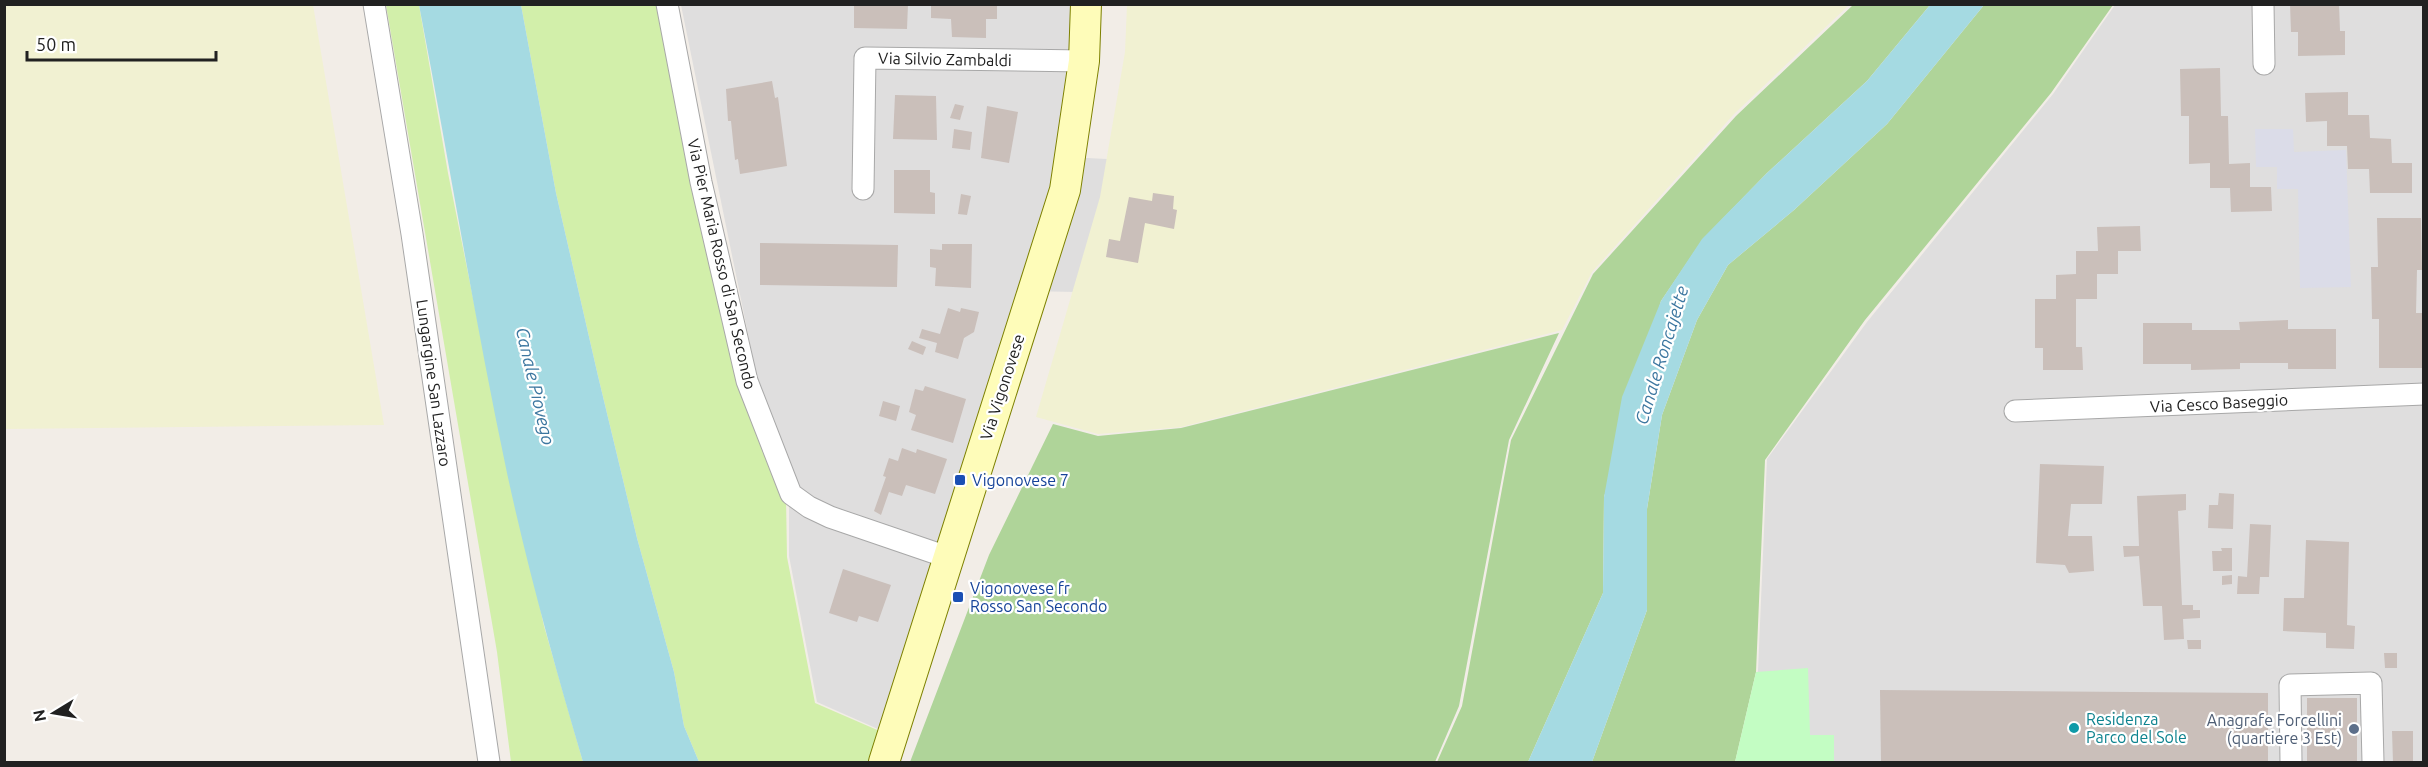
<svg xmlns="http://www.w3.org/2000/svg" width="2428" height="767" font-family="Ubuntu,sans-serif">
<rect width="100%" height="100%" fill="#f2ede7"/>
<g fill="#dfdede">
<polygon points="681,5 1084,5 1068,157 1283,168 1273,296 1027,291 896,737 817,702 789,556 789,495 757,378"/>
<polygon points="2115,5 2423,5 2423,762 1736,762 1758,671 1767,459 1867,322 2053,94"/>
</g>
<g fill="#f1f1d2">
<polygon points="4,5 313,5 384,425 5,429"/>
<polygon points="1127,5 1849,5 1734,114 1592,272 1562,330 1181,427 1098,434 1036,417 1100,197 1125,52"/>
</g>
<g fill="#d2efaa">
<polygon points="386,5 419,5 448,173 481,338 544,626 583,762 511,762 497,652"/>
<polygon points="521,5 674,5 754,381 786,497 787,557 815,703 898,739 888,762 699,762 684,726 674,672 637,538 598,376 556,193"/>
</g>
<g fill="#afd499">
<polygon points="1853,5 1930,5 1867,81 1767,173 1703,239 1661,301 1604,497 1603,593 1528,762 1437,762 1462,706 1511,440 1593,274 1736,116"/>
<polygon points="1984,5 2113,5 2051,93 1865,320 1765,460 1756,672 1735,762 1592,762 1647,610 1647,509 1662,415 1697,320 1728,265 1794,210 1887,124"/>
<polygon points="1559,333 1509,440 1459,706 1435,762 910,762 989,555 1053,424 1098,436 1181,428"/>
</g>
<polygon fill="#c3fdc3" points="1808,668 1810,735 1834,735 1834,762 1735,762 1756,672"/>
<polygon fill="#dbdce8" points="2255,129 2293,129 2294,152 2346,150 2351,287 2300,288 2298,189 2277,189 2277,167 2256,167"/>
<g fill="#a5dae2">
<path d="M 419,5 L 521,5 L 556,193 L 598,376 L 637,538 L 674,672 L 684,726 L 699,762 L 583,762 C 555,667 528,570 507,473 C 474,317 449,160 419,5 Z"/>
<polygon points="1930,5 1984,5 1887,124 1794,210 1728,265 1697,320 1662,415 1647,509 1647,610 1592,762 1528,762 1603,593 1604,497 1622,397 1661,301 1702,239 1767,173 1867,81"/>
</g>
<g fill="#cabfba">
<polygon points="854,4 908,4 907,29 854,28"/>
<polygon points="931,4 997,4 997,19 986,19 986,38 952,37 951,19 931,18"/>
<polygon points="2290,4 2339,4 2340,31 2345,31 2345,55 2298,56 2298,32 2291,32"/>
<polygon points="2220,68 2221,116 2228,116 2229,164 2250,163 2250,187 2271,187 2272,211 2231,212 2230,188 2210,188 2210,163 2189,164 2189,116 2181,116 2180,69"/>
<polygon points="772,81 775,98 778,97 787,166 740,174 738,159 735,160 731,121 728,121 726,89"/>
<polygon points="2348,92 2348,115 2369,115 2370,138 2391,139 2392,163 2412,163 2412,193 2370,193 2369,169 2348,169 2347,146 2327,146 2327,121 2306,122 2305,93"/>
<polygon points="895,95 936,96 937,140 893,139"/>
<polygon points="955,104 964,106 960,120 950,118"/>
<polygon points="987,106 1018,112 1009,163 981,158"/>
<polygon points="954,129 972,132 970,150 952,148"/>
<polygon points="894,170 930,170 930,192 935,193 935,214 894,213"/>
<polygon points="1153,193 1174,196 1173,209 1177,210 1174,229 1145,223 1138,263 1106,257 1109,239 1120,241 1129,197 1152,201"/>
<polygon points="961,194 971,196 967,215 958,214"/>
<polygon points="2377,218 2421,218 2422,270 2417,270 2416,313 2424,313 2423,368 2379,368 2379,319 2372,319 2371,267 2378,267"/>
<polygon points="2140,226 2141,251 2118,251 2118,274 2097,274 2097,299 2076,299 2076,347 2082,347 2083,370 2043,370 2043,348 2035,348 2035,299 2056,299 2056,275 2076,274 2076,251 2098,251 2097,227"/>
<polygon points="760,243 898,245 897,287 760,285"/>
<polygon points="942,244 972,244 971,288 935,286 936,268 930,267 930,249 942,250"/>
<polygon points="948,308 960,312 961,308 979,312 974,332 964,338 958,359 935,352 937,343 919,338 922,329 940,334"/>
<polygon points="2288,320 2288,329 2336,329 2336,369 2288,369 2288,363 2240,363 2240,369 2191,370 2191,364 2143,364 2143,323 2192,323 2192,330 2240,330 2239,322"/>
<polygon points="912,341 926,347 923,355 908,349"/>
<polygon points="925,386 966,399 953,443 911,430 916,415 909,412 915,389 923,391"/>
<polygon points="883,401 900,406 896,421 879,416"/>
<polygon points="902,448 916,453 917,449 947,459 935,494 906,485 902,496 889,492 881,515 874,511 886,477 883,476 889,458 898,461"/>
<polygon points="2040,464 2104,466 2102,504 2071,504 2068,536 2092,536 2094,571 2069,573 2065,565 2036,563"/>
<polygon points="2219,493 2234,494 2233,529 2208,528 2209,505 2218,505"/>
<polygon points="2186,494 2186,510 2178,511 2182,605 2193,605 2193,610 2200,610 2200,618 2183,619 2184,639 2164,640 2162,606 2143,606 2139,556 2124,557 2123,546 2139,546 2137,496"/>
<polygon points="2250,524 2271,525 2269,577 2260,577 2259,594 2237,594 2238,576 2247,577"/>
<polygon points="2306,540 2349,542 2347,625 2355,626 2354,649 2326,648 2326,633 2283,631 2284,598 2304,598"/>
<polygon points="2221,548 2232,548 2232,571 2213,571 2212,551 2222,551"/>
<polygon points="843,569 891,585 878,622 859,616 857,622 829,613"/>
<polygon points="2232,575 2232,584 2222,585 2222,576"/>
<polygon points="2187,640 2201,640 2201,649 2188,649"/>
<polygon points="2384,653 2397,653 2397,668 2385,668"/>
<polygon points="1880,690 2268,693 2268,762 1881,762"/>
<rect x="2307" y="698" width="50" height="64"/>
<polygon points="2392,731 2413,731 2413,762 2393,762"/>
</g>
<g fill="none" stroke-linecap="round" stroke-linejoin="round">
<g stroke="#a8a8a8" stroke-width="23">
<g id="street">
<polyline points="374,4 412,234 489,762"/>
<polyline points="667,4 701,182 747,381 791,494 809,507 830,517 947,557"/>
<polyline points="2263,4 2264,64"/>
<polyline points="863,189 865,58 1084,61"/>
<polyline points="2015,411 2424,394"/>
<polyline points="2291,762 2290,685 2371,683 2373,762"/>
</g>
</g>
<g stroke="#7d8000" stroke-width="32">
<polyline id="secondary" points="884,762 1065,190 1084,61 1086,4"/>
</g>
<use href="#street" stroke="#fff" stroke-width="21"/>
<use href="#secondary" stroke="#fefcb9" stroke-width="30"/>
</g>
<g fill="#1a4fb4" stroke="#fff" stroke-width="2">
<rect x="954" y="474" width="12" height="12" rx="3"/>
<rect x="952" y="591" width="12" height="12" rx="3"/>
</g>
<circle fill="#0f9aa8" stroke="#fff" stroke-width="2" cx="2074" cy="728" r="6"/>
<circle fill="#5c6f8a" stroke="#fff" stroke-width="2" cx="2354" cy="729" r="6"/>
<g text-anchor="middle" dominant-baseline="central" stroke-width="4.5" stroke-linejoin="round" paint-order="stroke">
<g font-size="16" fill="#212121" stroke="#fff">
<text transform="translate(945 59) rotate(1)">Via Silvio Zambaldi</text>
<text transform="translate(722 264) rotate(77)">Via Pier Maria Rosso di San Secondo</text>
<text transform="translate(434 383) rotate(82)">Lungargine San Lazzaro</text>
<text transform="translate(1002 387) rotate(-72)">Via Vigonovese</text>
<text transform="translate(2219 403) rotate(-3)">Via Cesco Baseggio</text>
</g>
<g font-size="16" fill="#164399" stroke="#fff" text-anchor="start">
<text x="972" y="480">Vigonovese 7</text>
<text x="970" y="588">Vigonovese fr<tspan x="970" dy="18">Rosso San Secondo</tspan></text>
</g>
<g font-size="16" fill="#0d838f" stroke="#fff" text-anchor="start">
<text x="2086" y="719">Residenza<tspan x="2086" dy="18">Parco del Sole</tspan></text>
</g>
<g font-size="16" fill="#4e5e75" stroke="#fff" text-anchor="end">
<text x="2342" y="720">Anagrafe Forcellini<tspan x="2342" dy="18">(quartiere 3 Est)</tspan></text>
</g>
<g font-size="18" font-style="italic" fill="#3d77a0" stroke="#fff">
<text transform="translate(1661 355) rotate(-73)">Canale Roncajette</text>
<text transform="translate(536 386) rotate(77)">Canale Piovego</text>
</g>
</g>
<rect width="2428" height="767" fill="none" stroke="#212121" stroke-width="12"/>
<g transform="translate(54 713) rotate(259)" stroke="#ffffff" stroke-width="4.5" paint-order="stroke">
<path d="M0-4.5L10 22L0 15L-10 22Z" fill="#212121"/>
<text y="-9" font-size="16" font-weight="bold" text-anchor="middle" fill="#212121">N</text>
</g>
<path d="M27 51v9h189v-9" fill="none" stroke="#212121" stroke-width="3"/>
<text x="36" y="51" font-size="18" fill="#212121" stroke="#ffffff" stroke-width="4.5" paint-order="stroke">50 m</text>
</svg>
